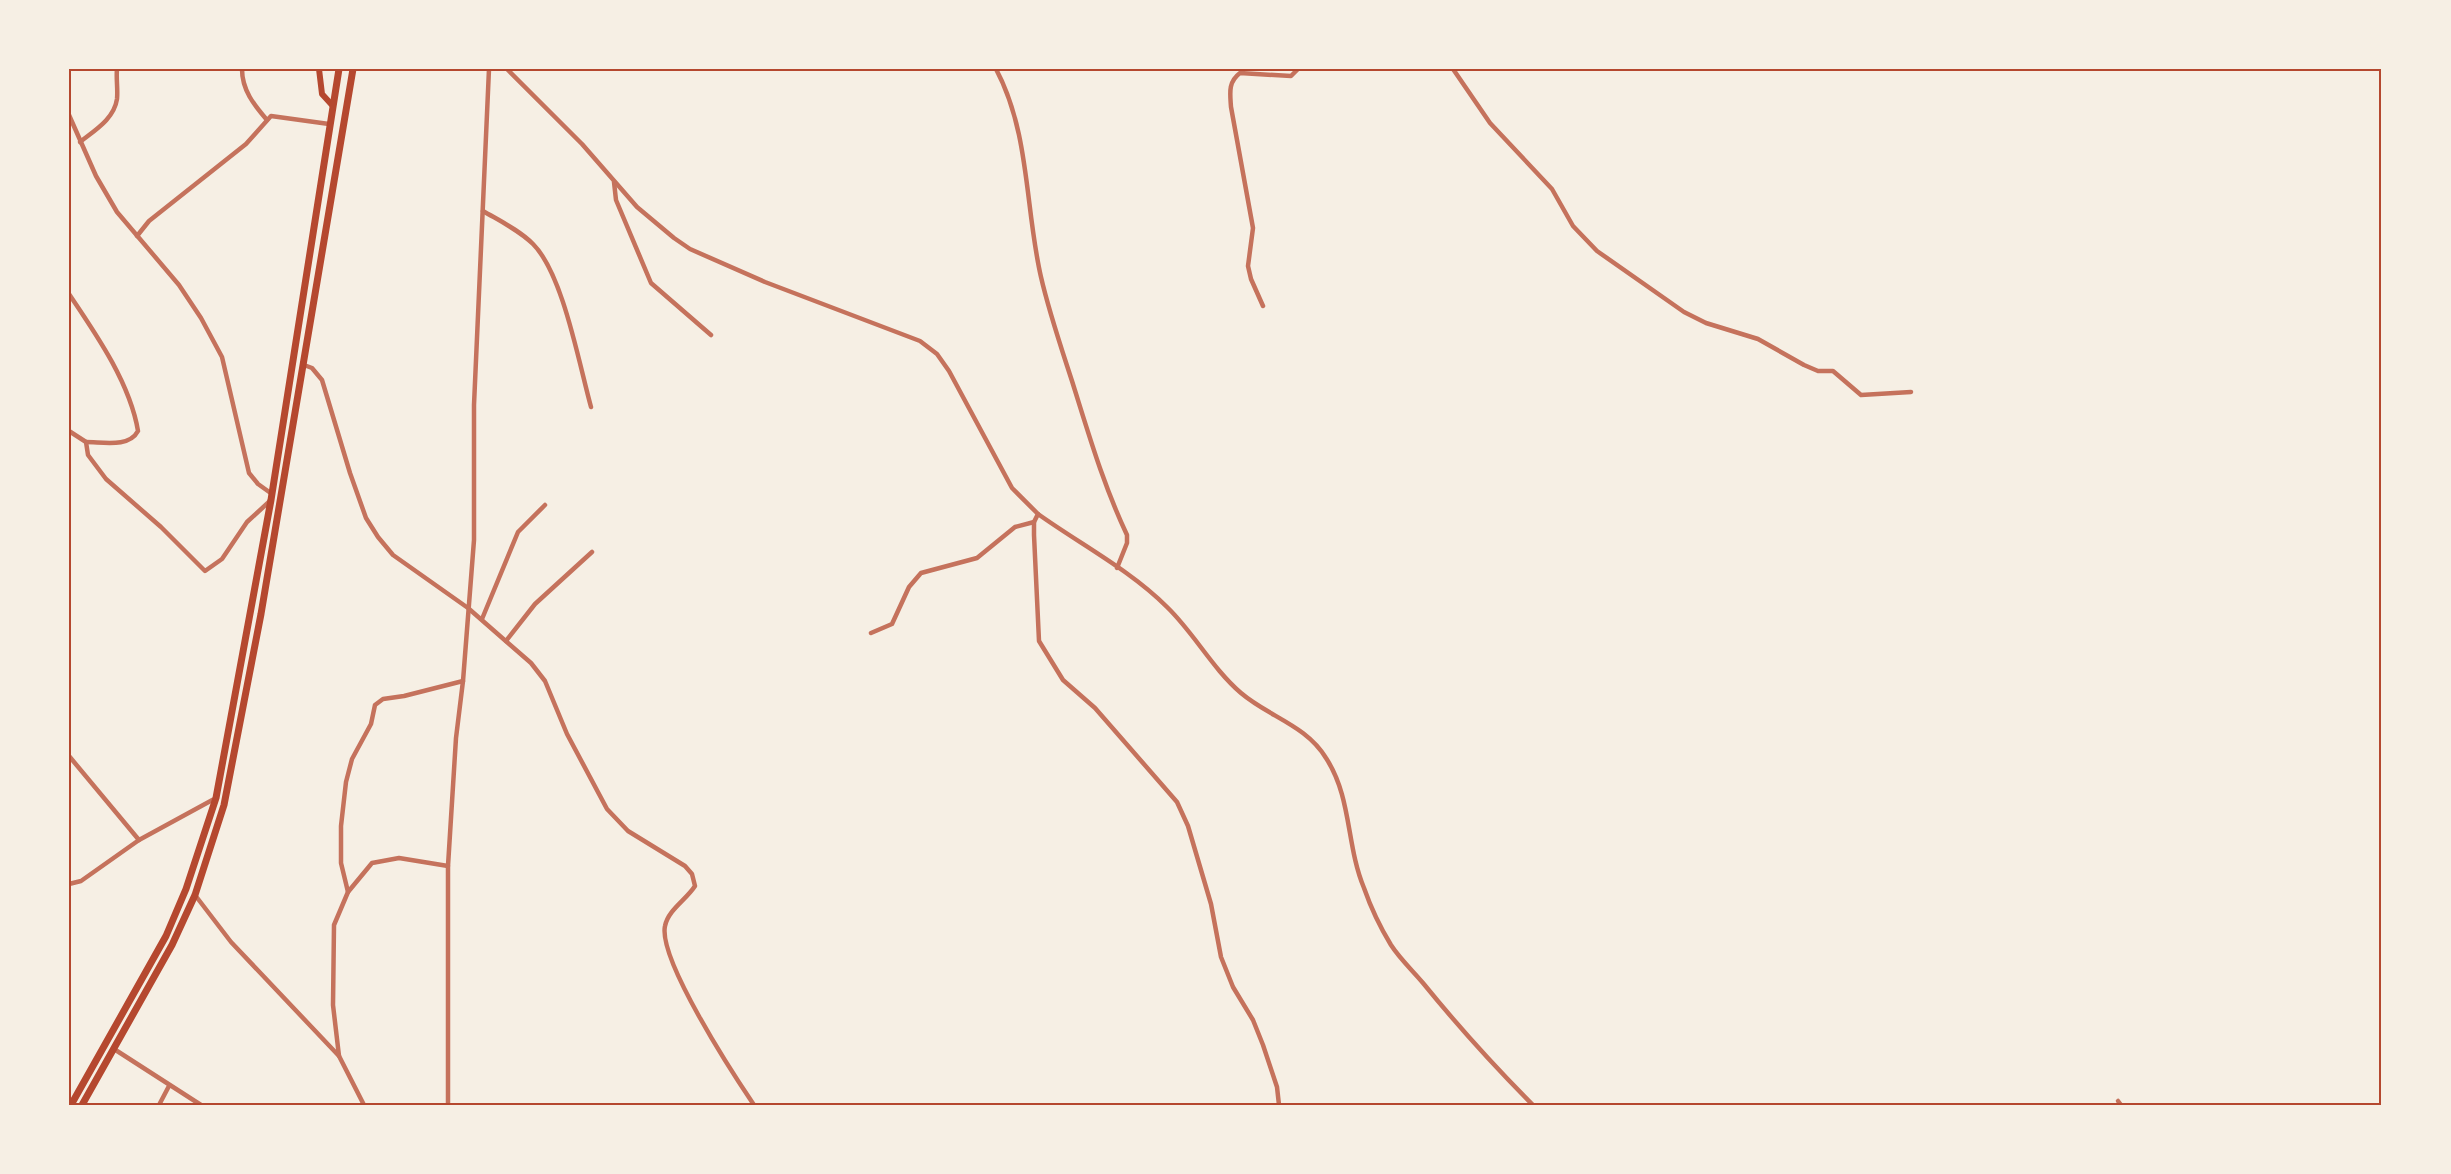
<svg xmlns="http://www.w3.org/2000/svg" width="2451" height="1174" font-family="'Golos Text',sans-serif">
<rect width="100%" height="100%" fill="#f6efe4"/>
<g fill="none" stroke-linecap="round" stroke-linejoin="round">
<g stroke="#c5725c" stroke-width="4.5">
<path d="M 242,69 C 242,90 254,105 267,120"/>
<path d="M 507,69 L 582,144 L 637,207 L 674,238 L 690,249 L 765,282 L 920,341 L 937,354 L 949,371 L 1012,488 L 1038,514 C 1080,544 1130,570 1167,607 C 1194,633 1212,668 1241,693 C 1269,717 1306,725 1326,758 C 1352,798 1346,845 1364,888 C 1371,908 1380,927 1391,945 C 1400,959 1413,971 1423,983 C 1458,1026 1494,1066 1533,1105"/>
<path d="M 996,69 C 1030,133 1025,208 1041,277 C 1049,312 1061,347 1072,381 C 1089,435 1103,484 1127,535 L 1127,543 L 1117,568"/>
<polyline points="1453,69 1490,123 1552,189 1573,226 1597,251 1684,312 1706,323 1758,339 1804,365 1818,371 1833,371 1861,395 1911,392"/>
<polyline points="69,115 96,176 117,212 179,285 201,318 222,357 249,473 258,484 272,494"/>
<path d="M 80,142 C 95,130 114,119 117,99 C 118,89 116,79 117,69"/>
<polyline points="614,182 616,200 651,283 711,335"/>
<path d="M 483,211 C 500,221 519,230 533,244 C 563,274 579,364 591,407"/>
<polyline points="137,236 149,221 246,144 271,116 329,124"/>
<path d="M 69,294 C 96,334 130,383 138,431 C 129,448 103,442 86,442"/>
<path d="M 1263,306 L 1251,279 L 1248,266 L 1253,228 L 1231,107 C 1230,93 1228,82 1240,73 L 1291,76 L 1298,69"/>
<path d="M 304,365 L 312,368 L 322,380 L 350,473 L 366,518 L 378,537 L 393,555 L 468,608 L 531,663 L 545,681 L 567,734 L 607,809 L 628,831 L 685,866 L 692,874 L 695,886 C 686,900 668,910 665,926 C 658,959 733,1074 754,1105"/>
<polyline points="69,431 86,442 88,455 106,479 161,527 205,571 222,559 247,522 271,500"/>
<polyline points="1038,514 1034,522 1034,535 1039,641 1063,680 1095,708 1177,802 1188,826 1211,904 1221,957 1233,987 1253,1020 1263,1045 1277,1087 1279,1105"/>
<polyline points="482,619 518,532 545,505"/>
<polyline points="871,633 892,624 909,587 921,573 977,558 1015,527 1034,522"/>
<polyline points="506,641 535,604 592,552"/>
<polyline points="69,756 139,840"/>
<polyline points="69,884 81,881 139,840 216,798"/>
<polyline points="348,892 341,863 341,826 346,782 352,759 371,724 375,705 383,699 404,696 463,681"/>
<polyline points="195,895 231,942 339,1056 364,1105"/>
<polyline points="114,1049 201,1105"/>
<polyline points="339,1056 333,1005 334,925 348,892 372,863 399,858 448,866"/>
<polyline points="2118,1101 2121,1105"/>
<polyline points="159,1105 169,1086"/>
<polyline points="448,1105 448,866 456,738 463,681 474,540 474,405 489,69"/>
</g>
<polyline stroke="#b5482f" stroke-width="6" points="319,69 322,94 332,105"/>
<g stroke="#b5482f" stroke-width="7">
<polyline points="71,1105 166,936 186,889 216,798 271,500 339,69"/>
<polyline points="82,1105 172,945 195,895 224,805 261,614 353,69"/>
</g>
</g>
<rect width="2451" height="1174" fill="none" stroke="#f6efe4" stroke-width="141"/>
<rect x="70" y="70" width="2310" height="1034" fill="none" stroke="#b5482f" stroke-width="2"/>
</svg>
